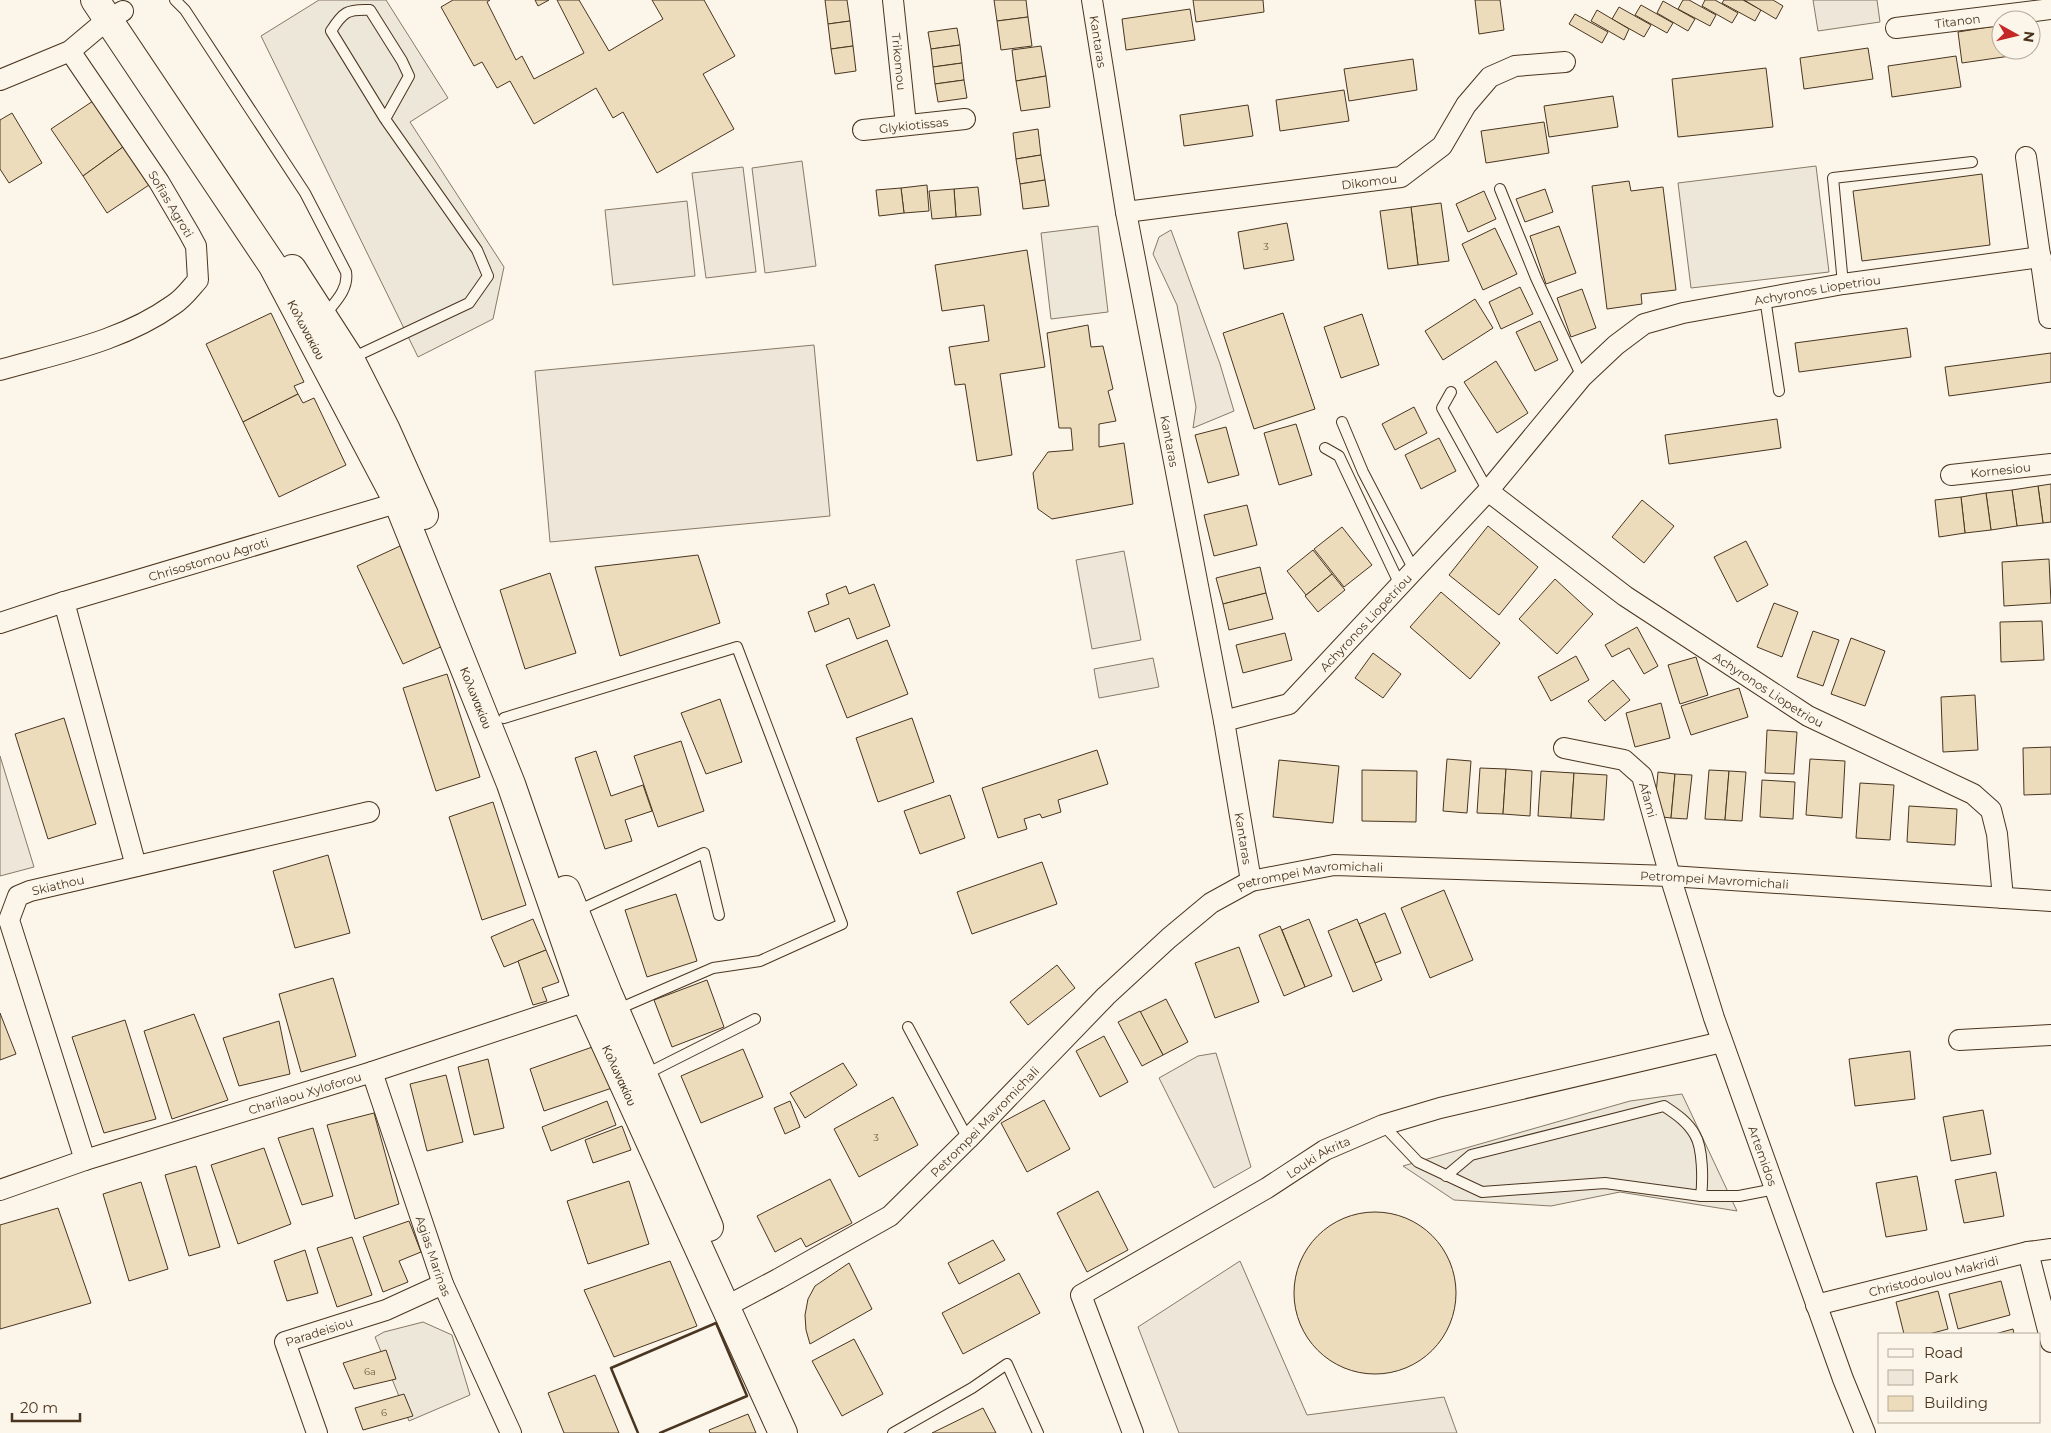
<svg xmlns="http://www.w3.org/2000/svg" width="2051" height="1433" font-family="Montserrat,sans-serif">
<rect width="100%" height="100%" fill="#fbf6e9"/>
<g fill="#ede6d9" stroke="#887966">
<polygon points="1813,0 1877,0 1880,22 1818,31"/>
<polygon points="802,161 816,266 765,273 752,168"/>
<polygon points="743,167 756,272 706,278 692,173"/>
<polygon points="687,201 695,276 613,285 605,210"/>
<polygon points="1171,230 1220,364 1234,411 1193,428 1196,407 1177,305 1153,254 1159,237"/>
<polygon points="814,345 830,516 550,542 535,371"/>
<polygon points="1124,551 1141,640 1092,649 1076,560"/>
<polygon points="1153,658 1159,687 1099,698 1094,669"/>
<polygon points="0,756 34,867 0,876"/>
<polygon points="1216,1053 1251,1167 1214,1188 1159,1078 1198,1056"/>
<polygon points="1240,1261 1307,1415 1444,1397 1457,1433 1179,1433 1138,1327"/>
</g>
<g fill="#ede7d9" stroke="#887966">
<polygon points="319,0 386,0 448,98 410,122 504,267 493,319 418,357 261,36"/>
<polygon points="1816,166 1829,272 1691,288 1678,183"/>
<polygon points="1098,226 1108,312 1051,319 1041,233"/>
<polygon points="1682,1094 1737,1211 1620,1192 1551,1206 1454,1200 1403,1166 1630,1101"/>
<polygon points="423,1322 452,1335 470,1395 409,1421 375,1337 384,1332"/>
</g>
<g fill="#ecdcbc" stroke="#4a3520">
<polygon points="453,0 490,0 487,2 516,60 522,56 534,79 584,53 557,0 579,0 609,51 663,19 652,0 704,0 735,56 703,74 734,129 657,173 623,112 613,118 596,88 534,124 510,81 497,88 482,62 474,66 441,7"/>
<polygon points="535,0 549,0 538,6"/>
<polygon points="825,0 847,0 850,21 828,24"/>
<polygon points="994,0 1026,0 1028,17 997,21"/>
<polygon points="1193,0 1263,0 1264,12 1196,22"/>
<polygon points="1475,0 1500,0 1504,30 1479,34"/>
<polygon points="1683,0 1689,0 1716,15 1710,26 1678,9"/>
<polygon points="1705,0 1715,0 1738,13 1732,23 1702,6"/>
<polygon points="1724,0 1743,0 1761,10 1755,21 1722,3"/>
<polygon points="1744,0 1773,0 1783,6 1776,19"/>
<polygon points="1663,1 1695,19 1688,31 1657,13"/>
<polygon points="1641,5 1673,23 1667,33 1635,15"/>
<polygon points="1619,7 1651,25 1644,37 1612,19"/>
<polygon points="1190,9 1195,40 1126,50 1122,19"/>
<polygon points="1597,10 1629,29 1624,40 1591,21"/>
<polygon points="1575,14 1608,32 1602,43 1569,24"/>
<polygon points="1028,17 1032,46 1001,50 997,21"/>
<polygon points="850,21 853,46 831,49 828,24"/>
<polygon points="2001,25 2001,50 2030,50 2031,53 1962,63 1958,32"/>
<polygon points="957,28 960,45 931,49 928,32"/>
<polygon points="960,45 962,63 933,67 931,49"/>
<polygon points="853,46 856,71 835,74 831,49"/>
<polygon points="1041,46 1046,76 1016,81 1012,50"/>
<polygon points="1868,48 1873,79 1804,89 1800,58"/>
<polygon points="1956,56 1961,87 1892,97 1888,66"/>
<polygon points="1413,59 1417,90 1349,101 1344,69"/>
<polygon points="962,63 964,80 935,84 933,67"/>
<polygon points="1766,68 1773,127 1678,137 1672,79"/>
<polygon points="1046,76 1050,107 1021,111 1016,81"/>
<polygon points="964,80 967,98 938,102 935,84"/>
<polygon points="1344,90 1349,121 1280,131 1276,100"/>
<polygon points="1613,96 1618,127 1549,137 1544,106"/>
<polygon points="93,101 123,147 83,176 51,129"/>
<polygon points="1248,105 1253,136 1184,146 1180,115"/>
<polygon points="12,113 42,163 9,183 0,169 0,120"/>
<polygon points="1544,122 1549,153 1486,163 1481,131"/>
<polygon points="1038,129 1041,155 1016,159 1013,133"/>
<polygon points="123,147 149,185 107,213 83,176"/>
<polygon points="1041,155 1045,180 1020,184 1016,159"/>
<polygon points="1982,174 1990,245 1862,261 1853,191"/>
<polygon points="1045,180 1049,206 1023,209 1020,184"/>
<polygon points="1629,181 1631,191 1663,187 1676,290 1641,294 1642,304 1607,309 1592,186"/>
<polygon points="927,185 929,211 904,213 901,188"/>
<polygon points="978,187 981,215 956,217 954,189"/>
<polygon points="901,188 904,213 879,216 876,190"/>
<polygon points="954,189 956,217 932,219 929,191"/>
<polygon points="1545,189 1553,212 1525,222 1516,199"/>
<polygon points="1484,191 1496,219 1468,232 1456,204"/>
<polygon points="1441,203 1449,261 1418,265 1411,207"/>
<polygon points="1411,207 1418,265 1388,269 1380,211"/>
<polygon points="1287,223 1294,260 1244,269 1238,232"/>
<polygon points="1559,226 1576,273 1546,284 1530,236"/>
<polygon points="1495,228 1517,274 1483,290 1462,244"/>
<polygon points="1027,250 1045,367 1000,374 1012,455 977,461 965,384 955,385 949,347 989,341 984,305 942,311 935,265"/>
<polygon points="1520,287 1533,314 1501,329 1489,302"/>
<polygon points="1582,289 1596,328 1571,337 1557,298"/>
<polygon points="1475,299 1493,328 1443,360 1425,331"/>
<polygon points="271,313 304,382 294,386 298,394 243,422 206,344"/>
<polygon points="1283,313 1315,409 1254,429 1223,333"/>
<polygon points="1362,314 1379,365 1341,378 1324,327"/>
<polygon points="1540,321 1558,360 1535,371 1516,332"/>
<polygon points="1088,325 1091,347 1103,346 1113,389 1108,391 1116,421 1099,424 1099,447 1124,443 1133,504 1052,519 1038,509 1033,473 1048,452 1073,450 1071,428 1059,428 1047,333"/>
<polygon points="1907,328 1911,357 1799,372 1795,343"/>
<polygon points="2051,353 2051,382 1949,396 1945,367"/>
<polygon points="1496,361 1528,413 1497,433 1464,382"/>
<polygon points="298,394 303,403 314,398 346,465 279,497 243,422"/>
<polygon points="1414,407 1427,433 1395,450 1382,424"/>
<polygon points="1777,419 1781,448 1669,464 1665,435"/>
<polygon points="1296,424 1312,475 1279,485 1264,433"/>
<polygon points="1226,427 1239,475 1208,483 1195,435"/>
<polygon points="1439,438 1456,471 1421,489 1405,455"/>
<polygon points="2051,484 2051,522 2043,523 2038,486"/>
<polygon points="2038,486 2043,523 2017,526 2012,490"/>
<polygon points="2012,490 2017,526 1991,530 1986,493"/>
<polygon points="1986,493 1991,530 1965,533 1961,497"/>
<polygon points="1961,497 1965,533 1939,537 1935,500"/>
<polygon points="1642,500 1674,526 1644,563 1612,537"/>
<polygon points="1247,505 1257,545 1214,556 1204,515"/>
<polygon points="1488,526 1538,567 1499,615 1449,575"/>
<polygon points="1342,527 1372,565 1344,587 1314,549"/>
<polygon points="1746,541 1768,585 1737,602 1714,557"/>
<polygon points="400,546 445,645 403,664 357,566"/>
<polygon points="1313,550 1332,574 1306,595 1287,571"/>
<polygon points="698,555 720,623 620,656 595,567"/>
<polygon points="2049,559 2051,603 2004,606 2002,562"/>
<polygon points="1260,567 1266,593 1223,604 1216,578"/>
<polygon points="550,573 576,653 525,669 500,590"/>
<polygon points="1332,574 1345,590 1318,612 1305,596"/>
<polygon points="1555,579 1593,614 1557,654 1519,619"/>
<polygon points="874,584 890,626 857,639 849,618 815,632 808,612 829,604 826,594 846,586 849,594"/>
<polygon points="1441,592 1500,643 1470,679 1410,627"/>
<polygon points="1266,593 1273,619 1229,630 1223,604"/>
<polygon points="1774,603 1798,612 1782,657 1757,647"/>
<polygon points="2042,621 2044,660 2001,662 2000,622"/>
<polygon points="1637,627 1658,666 1644,674 1629,648 1612,657 1605,645"/>
<polygon points="1813,631 1839,640 1823,686 1797,677"/>
<polygon points="1285,633 1292,660 1243,673 1236,645"/>
<polygon points="1851,638 1885,651 1865,706 1831,694"/>
<polygon points="887,640 908,694 847,718 826,665"/>
<polygon points="1373,653 1401,674 1383,698 1355,678"/>
<polygon points="1576,656 1589,680 1551,701 1538,677"/>
<polygon points="1696,657 1708,695 1680,704 1668,665"/>
<polygon points="447,674 480,777 436,791 403,688"/>
<polygon points="1613,680 1630,700 1605,721 1588,701"/>
<polygon points="1739,688 1748,717 1691,735 1681,706"/>
<polygon points="1975,695 1978,750 1943,752 1941,697"/>
<polygon points="720,699 742,762 706,774 681,713"/>
<polygon points="1661,703 1670,738 1635,747 1626,713"/>
<polygon points="64,718 96,824 48,839 15,734"/>
<polygon points="912,718 934,782 878,802 856,738"/>
<polygon points="1767,730 1797,732 1794,774 1765,773"/>
<polygon points="681,741 704,811 658,827 634,756"/>
<polygon points="2051,747 2051,794 2024,795 2023,748"/>
<polygon points="1097,750 1108,784 1058,800 1061,812 1042,818 1040,814 1024,819 1027,829 998,838 982,788"/>
<polygon points="596,751 611,796 643,785 652,811 625,820 632,841 605,849 575,758"/>
<polygon points="1447,759 1471,761 1467,813 1443,811"/>
<polygon points="1810,759 1845,761 1842,818 1806,815"/>
<polygon points="1279,760 1339,766 1333,823 1273,817"/>
<polygon points="1480,768 1506,769 1503,814 1477,813"/>
<polygon points="1506,769 1532,771 1530,816 1503,814"/>
<polygon points="1362,770 1417,771 1416,822 1362,821"/>
<polygon points="1709,770 1729,771 1725,820 1705,819"/>
<polygon points="1541,771 1574,773 1571,818 1538,816"/>
<polygon points="1729,771 1746,772 1742,821 1725,820"/>
<polygon points="1658,772 1675,774 1671,818 1654,816"/>
<polygon points="1574,773 1607,775 1604,820 1571,818"/>
<polygon points="1675,774 1692,775 1687,819 1671,818"/>
<polygon points="1762,780 1795,782 1793,819 1760,817"/>
<polygon points="1860,783 1894,785 1890,840 1856,838"/>
<polygon points="950,795 965,838 920,854 904,811"/>
<polygon points="493,802 526,905 482,920 449,817"/>
<polygon points="1909,806 1957,809 1955,845 1907,842"/>
<polygon points="328,855 350,933 295,948 273,871"/>
<polygon points="1042,862 1057,904 972,934 957,892"/>
<polygon points="1444,890 1473,960 1430,978 1401,908"/>
<polygon points="676,894 697,961 647,977 625,910"/>
<polygon points="1385,913 1401,953 1375,963 1359,924"/>
<polygon points="533,919 546,950 504,967 491,937"/>
<polygon points="1309,919 1332,976 1305,987 1282,930"/>
<polygon points="1357,919 1382,980 1353,992 1328,931"/>
<polygon points="1280,926 1305,987 1284,996 1259,935"/>
<polygon points="1239,947 1259,1002 1215,1018 1195,963"/>
<polygon points="546,950 559,982 542,988 547,1001 533,1005 518,961"/>
<polygon points="1057,965 1075,988 1028,1025 1010,1002"/>
<polygon points="333,978 356,1056 301,1072 279,994"/>
<polygon points="707,980 724,1027 672,1047 654,1000"/>
<polygon points="1166,999 1188,1042 1163,1055 1140,1012"/>
<polygon points="1140,1011 1163,1055 1142,1066 1118,1022"/>
<polygon points="0,1013 16,1054 0,1060"/>
<polygon points="194,1014 228,1100 172,1119 144,1031"/>
<polygon points="125,1020 156,1119 104,1133 72,1037"/>
<polygon points="279,1021 290,1074 239,1086 223,1038"/>
<polygon points="1104,1036 1128,1082 1100,1097 1076,1051"/>
<polygon points="598,1045 612,1088 544,1111 530,1069"/>
<polygon points="743,1049 763,1097 701,1123 681,1076"/>
<polygon points="1910,1051 1915,1099 1855,1106 1849,1059"/>
<polygon points="488,1059 504,1128 474,1135 458,1067"/>
<polygon points="843,1063 857,1085 805,1118 790,1093"/>
<polygon points="446,1075 463,1142 427,1151 410,1084"/>
<polygon points="893,1097 918,1145 859,1177 834,1129"/>
<polygon points="1044,1100 1070,1149 1027,1172 1001,1123"/>
<polygon points="607,1101 616,1125 551,1151 542,1127"/>
<polygon points="790,1101 800,1127 785,1134 774,1108"/>
<polygon points="1983,1110 1991,1154 1951,1161 1943,1117"/>
<polygon points="374,1113 399,1204 355,1219 327,1125"/>
<polygon points="622,1126 631,1150 593,1163 585,1140"/>
<polygon points="313,1128 333,1196 302,1205 278,1138"/>
<polygon points="264,1148 291,1224 238,1244 211,1165"/>
<polygon points="196,1166 220,1247 189,1256 165,1175"/>
<polygon points="1996,1172 2004,1216 1964,1223 1955,1180"/>
<polygon points="1917,1176 1927,1230 1886,1237 1876,1183"/>
<polygon points="830,1179 852,1223 806,1247 801,1238 775,1252 757,1216"/>
<polygon points="629,1181 649,1244 588,1264 567,1201"/>
<polygon points="141,1182 168,1269 129,1281 103,1194"/>
<polygon points="1098,1191 1128,1250 1087,1272 1057,1213"/>
<polygon points="58,1208 91,1303 0,1329 0,1225"/>
<circle cx="1375" cy="1293" r="81"/>
<polygon points="409,1221 421,1252 399,1261 408,1282 383,1292 363,1237"/>
<polygon points="352,1237 372,1295 337,1307 317,1248"/>
<polygon points="993,1240 1005,1260 959,1284 948,1263"/>
<polygon points="305,1250 318,1293 287,1301 274,1261"/>
<polygon points="670,1261 697,1326 614,1357 584,1290"/>
<polygon points="849,1263 872,1309 810,1344 806,1330 805,1315 808,1299 815,1286"/>
<polygon points="1019,1273 1040,1313 963,1354 942,1313"/>
<polygon points="2001,1281 2010,1315 1958,1329 1949,1294"/>
<polygon points="1938,1291 1948,1329 1929,1334 1904,1334 1896,1302"/>
<polygon points="2013,1329 2014,1334 1995,1334"/>
<polygon points="854,1339 883,1394 842,1416 812,1361"/>
<polygon points="386,1350 396,1379 354,1389 343,1363"/>
<polygon points="595,1375 619,1433 564,1433 548,1393"/>
<polygon points="404,1394 413,1416 363,1430 355,1408"/>
<polygon points="983,1408 996,1433 932,1433"/>
<polygon points="748,1414 756,1433 710,1433 709,1430"/>
</g>
<g fill="none" stroke-linecap="round" stroke-linejoin="round">
<g stroke="#4a3520" stroke-width="12">
<g id="service">
<path d="M 175,0 L 185,10 L 305,193 L 346,272 C 349,290 334,303 324,316"/>
<polyline points="1500,189 1536,278 1582,377"/>
<polyline points="1843,284 1833,178 1972,162"/>
<polyline points="1765,298 1779,391"/>
<path d="M 350,359 L 469,303 L 488,276 L 477,250 L 385,119 L 331,31 C 343,12 347,9 370,10 L 402,61 L 409,76 L 385,119"/>
<polyline points="1451,392 1442,408 1488,491"/>
<polyline points="1342,422 1363,472 1414,570"/>
<polyline points="1325,448 1339,456 1400,585"/>
<polyline points="504,718 737,647 842,924 760,961 713,968 616,1010"/>
<polyline points="575,912 704,853 719,915"/>
<polyline points="908,1027 968,1139"/>
<polyline points="644,1075 755,1019"/>
<polyline points="1383,1125 1418,1162 1482,1192 1605,1183 1701,1196 1739,1196 1775,1189"/>
<path d="M 1446,1176 L 1471,1155 L 1664,1106 C 1676,1114 1688,1122 1695,1135 C 1703,1148 1703,1181 1701,1196"/>
<polyline points="893,1433 972,1388 1007,1364 1038,1433"/>
</g>
</g>
<g stroke="#4a3520" stroke-width="22">
<g id="minor">
<path id="s1" d="M 893,0 L 906,125"/>
<path id="s2" d="M 1092,0 L 1126,212 L 1224,721 L 1251,881"/>
<path id="s3" d="M 1896,28 L 2051,9"/>
<polyline points="0,80 70,51 108,19 123,11"/>
<path id="s4" d="M 863,130 L 965,119"/>
<polyline points="2026,157 2049,318"/>
<path id="s5" d="M 1126,212 L 1401,177 L 1442,146 L 1466,105 L 1490,77 L 1515,66 L 1565,62"/>
<path d="M 0,370 C 59,353 123,341 173,305 C 183,299 190,289 198,280 L 196,246 L 189,233 L 159,182 L 70,51"/>
<path id="s6" d="M 1951,475 L 2051,464"/>
<path id="s7" d="M 1488,491 L 1625,596 L 1808,716 L 1973,794 L 1991,810 L 1997,834 L 2003,898"/>
<polyline points="64,602 136,866"/>
<path id="s8" d="M 0,623 L 64,602 L 410,499"/>
<path id="s9" d="M 1224,721 L 1289,704 L 1488,491 L 1582,377 L 1616,345 L 1644,324 L 1683,313 L 1843,284 L 2041,257"/>
<path id="s10" d="M 1564,748 L 1624,760 L 1642,776 L 1670,876 L 1714,1018 L 1843,1379 L 1865,1433"/>
<polyline points="1959,1040 2051,1035"/>
<path id="s11" d="M 372,1072 L 443,1284 L 511,1433"/>
<path id="s12" d="M 85,1160 L 9,920 L 18,896 L 30,891 L 369,812"/>
<path id="s13" d="M 0,1190 L 85,1160 L 372,1072 L 598,997"/>
<polyline points="2028,1252 2051,1342"/>
<path id="s14" d="M 1816,1305 L 2028,1252 L 2051,1249"/>
<path id="s15" d="M 725,1307 L 778,1279 L 890,1216 L 968,1139 L 1106,996 L 1169,938 L 1211,903 L 1251,881 L 1334,865 L 1670,876 L 2051,901"/>
<path id="s16" d="M 317,1433 L 285,1342 L 386,1310 L 443,1284"/>
<path id="s17" d="M 1133,1433 L 1081,1295 L 1267,1188 L 1325,1150 L 1383,1125 L 1440,1108 L 1722,1042"/>
</g>
</g>
<g stroke="#4a3520" stroke-width="30">
<g id="secondary">
<path id="s18" d="M 95,0 L 273,266 L 398,502 L 511,784 L 586,1001 L 783,1433"/>
<polyline points="292,269 350,359 385,428 424,515"/>
<polyline points="566,890 608,994 709,1227"/>
</g>
</g>
<use href="#service" stroke="#fbf6e9" stroke-width="10"/>
<use href="#minor" stroke="#fbf6e9" stroke-width="20"/>
<use href="#secondary" stroke="#fbf6e9" stroke-width="28"/>
<polyline stroke="#4a3520" stroke-width="2.5" points="638,1433 611,1368 716,1323 747,1396 660,1433"/>
</g>
<g text-anchor="middle" dominant-baseline="central" stroke-width="4" stroke-linejoin="round" paint-order="stroke">
<g font-size="10" fill="#725f47">
<text x="1266" y="246">3</text>
<text x="876" y="1137">3</text>
<text x="370" y="1371">6a</text>
<text x="384" y="1412">6</text>
</g>
<g font-size="12" fill="#4a3520" stroke="#fbf6e9">
<text stroke="none"><textPath href="#s3" startOffset="62">Titanon</textPath></text>
<text stroke="none"><textPath href="#s2" startOffset="42">Kantaras</textPath></text>
<text stroke="none"><textPath href="#s1" startOffset="62">Trikomou</textPath></text>
<text stroke="none"><textPath href="#s4" startOffset="51">Glykiotissas</textPath></text>
<text stroke="none"><textPath href="#s5" startOffset="245">Dikomou</textPath></text>
<text transform="translate(171 204) rotate(59)">Sofias Agroti</text>
<text stroke="none"><textPath href="#s9" startOffset="765">Achyronos Liopetriou</textPath></text>
<text stroke="none"><textPath href="#s18" startOffset="392">Κολωνακίου</textPath></text>
<text stroke="none"><textPath href="#s2" startOffset="448">Kantaras</textPath></text>
<text stroke="none"><textPath href="#s6" startOffset="50">Kornesiou</textPath></text>
<text stroke="none"><textPath href="#s8" startOffset="218">Chrisostomou Agroti</textPath></text>
<text stroke="none"><textPath href="#s9" startOffset="179">Achyronos Liopetriou</textPath></text>
<text stroke="none"><textPath href="#s7" startOffset="344">Achyronos Liopetriou</textPath></text>
<text stroke="none"><textPath href="#s18" startOffset="798">Κολωνακίου</textPath></text>
<text stroke="none"><textPath href="#s10" startOffset="110">Afami</textPath></text>
<text stroke="none"><textPath href="#s2" startOffset="852">Kantaras</textPath></text>
<text stroke="none"><textPath href="#s15" startOffset="742">Petrompei Mavromichali</textPath></text>
<text stroke="none"><textPath href="#s15" startOffset="1148">Petrompei Mavromichali</textPath></text>
<text stroke="none"><textPath href="#s12" startOffset="319">Skiathou</textPath></text>
<text stroke="none"><textPath href="#s18" startOffset="1202">Κολωνακίου</textPath></text>
<text stroke="none"><textPath href="#s13" startOffset="320">Charilaou Xyloforou</textPath></text>
<text stroke="none"><textPath href="#s15" startOffset="322">Petrompei Mavromichali</textPath></text>
<text stroke="none"><textPath href="#s10" startOffset="484">Artemidos</textPath></text>
<text stroke="none"><textPath href="#s17" startOffset="422">Louki Akrita</textPath></text>
<text stroke="none"><textPath href="#s11" startOffset="194">Agias Marinas</textPath></text>
<text stroke="none"><textPath href="#s14" startOffset="121">Christodoulou Makridi</textPath></text>
<text stroke="none"><textPath href="#s16" startOffset="132">Paradeisiou</textPath></text>
</g>
</g>
<rect x="1878" y="1333" width="162" height="90" fill="#fbf6e9" stroke="#b4a999"/>
<rect x="1888" y="1349" width="25" height="8" fill="#fbf6e9" stroke="#b4a999"/>
<text x="1924" y="1358" font-size="15" fill="#4a3520">Road</text>
<rect x="1888" y="1370" width="25" height="15" fill="#ede6d9" stroke="#b4a999"/>
<text x="1924" y="1383" font-size="15" fill="#4a3520">Park</text>
<rect x="1888" y="1396" width="25" height="15" fill="#ecdcbc" stroke="#b4a999"/>
<text x="1924" y="1408" font-size="15" fill="#4a3520">Building</text>
<g transform="translate(2016 35) rotate(98)"><circle r="24" fill="#fbf6e9" stroke="#b4a999"/>
<path d="M0-4L9 19L0 12L-9 19Z" fill="#c62828"/>
<text y="-8" font-size="14" font-weight="bold" text-anchor="middle" fill="#4a3520">N</text>
</g>
<path d="M12 1413v8h68v-8" fill="none" stroke="#4a3520" stroke-width="2.5"/>
<text x="20" y="1413" font-size="15" fill="#4a3520" stroke="#fbf6e9" stroke-width="4" paint-order="stroke">20 m</text>
</svg>
